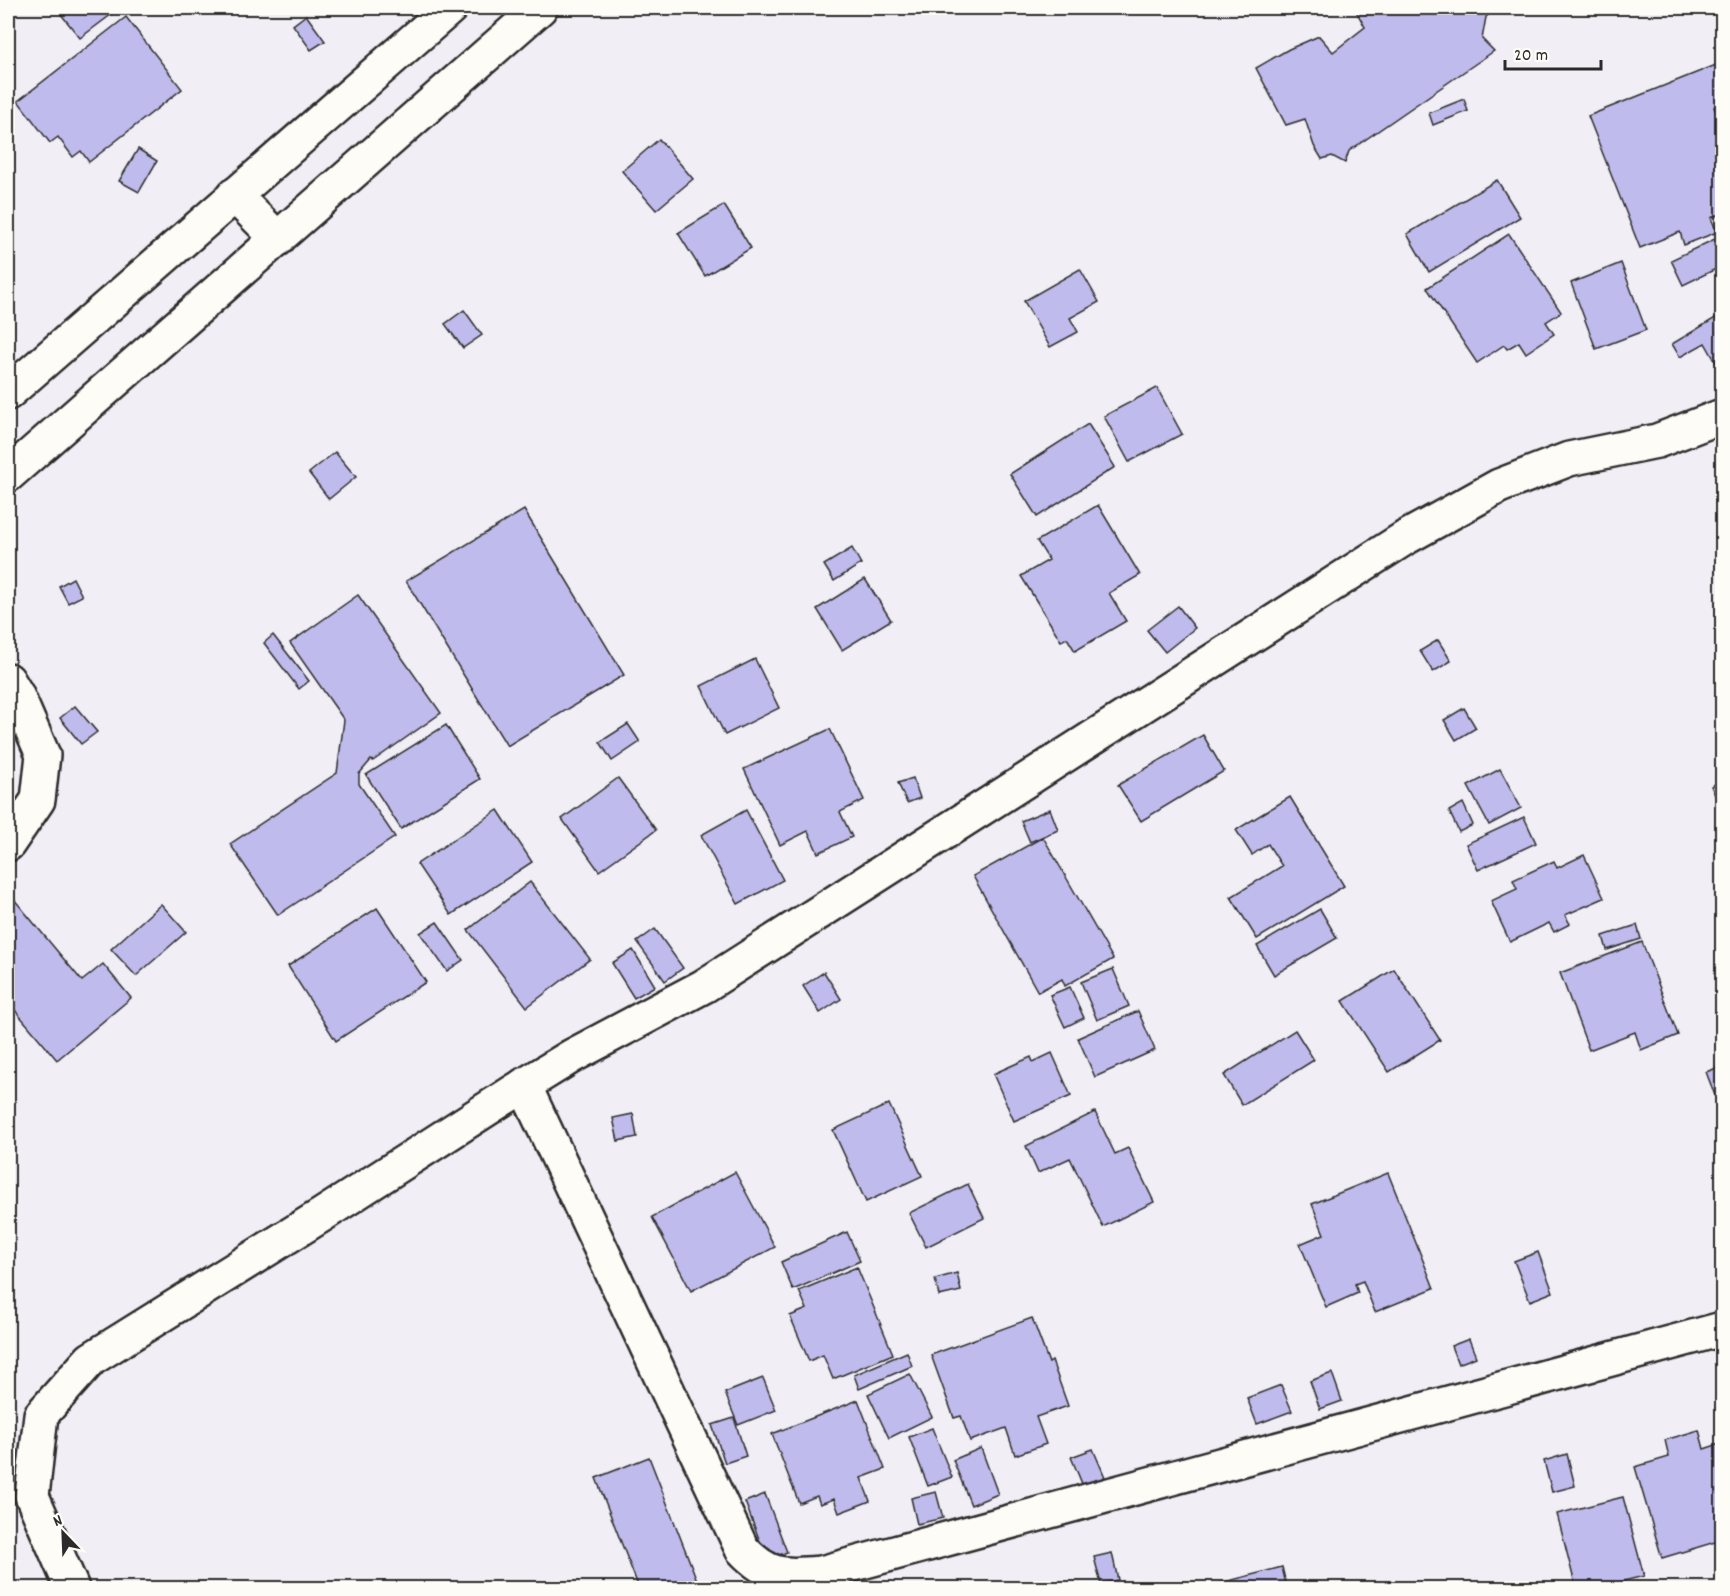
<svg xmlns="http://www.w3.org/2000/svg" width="1730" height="1596" font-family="Dekko,sans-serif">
<rect width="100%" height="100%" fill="#f1eff5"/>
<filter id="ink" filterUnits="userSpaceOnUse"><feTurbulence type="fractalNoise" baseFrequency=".0167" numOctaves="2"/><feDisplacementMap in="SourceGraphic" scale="12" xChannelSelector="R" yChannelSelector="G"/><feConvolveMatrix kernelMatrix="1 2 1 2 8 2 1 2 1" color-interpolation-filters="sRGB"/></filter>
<g filter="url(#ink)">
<g fill="#bfbbed" stroke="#2b2b2b" stroke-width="1.5">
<polygon points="56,8 120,8 80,38"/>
<polygon points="1357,8 1495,8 1486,17 1482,39 1494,51 1349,151 1345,163 1332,156 1322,159 1314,146 1305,119 1286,125 1256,68 1289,49 1319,36 1333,52 1365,27 1356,11"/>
<polygon points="306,15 325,41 311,50 293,25"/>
<polygon points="126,17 182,89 89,162 81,151 73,157 58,137 50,143 18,101"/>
<polygon points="1716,65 1722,82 1722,104 1714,107 1722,130 1722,213 1711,218 1717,232 1684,245 1680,232 1640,248 1588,116"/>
<polygon points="1464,99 1468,111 1433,125 1429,113"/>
<polygon points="659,139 693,179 656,210 622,171"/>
<polygon points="138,149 157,161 139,192 119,181"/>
<polygon points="1497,180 1520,217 1429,272 1407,234"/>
<polygon points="724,205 751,248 705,276 678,233"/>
<polygon points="1509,234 1561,312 1546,322 1554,334 1526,353 1519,342 1507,349 1504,345 1477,363 1427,288"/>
<polygon points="1721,236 1722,266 1683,285 1671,260"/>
<polygon points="1621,263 1646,330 1596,349 1571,283"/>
<polygon points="1080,269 1099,302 1070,318 1078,332 1050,347 1024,301"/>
<polygon points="464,310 482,335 463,348 445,324"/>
<polygon points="1722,314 1722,373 1705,343 1680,357 1672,344"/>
<polygon points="1157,388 1182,434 1129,462 1104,416"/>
<polygon points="1088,424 1115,467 1037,517 1010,474"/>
<polygon points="335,452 356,477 329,499 309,473"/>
<polygon points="1098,505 1140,575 1109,593 1126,621 1075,651 1067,638 1061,641 1021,576 1049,560 1037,541"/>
<polygon points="524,510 624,675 507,746 406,581"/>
<polygon points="852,548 861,564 834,581 824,565"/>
<polygon points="73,578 82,596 68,603 59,586"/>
<polygon points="865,579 891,620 842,650 817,609"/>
<polygon points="358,595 441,713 373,761 371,760 359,774 359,784 395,837 278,915 230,844 337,773 344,720 290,643"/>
<polygon points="1178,606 1195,628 1165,652 1147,630"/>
<polygon points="273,635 309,681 299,689 264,643"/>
<polygon points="1438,640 1451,661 1433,672 1420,651"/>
<polygon points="755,659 779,708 725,735 701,686"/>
<polygon points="75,706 97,732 81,744 60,718"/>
<polygon points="1464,708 1476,728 1456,740 1444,720"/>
<polygon points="628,724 640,742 612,761 600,742"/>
<polygon points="446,725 480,779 401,829 366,775"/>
<polygon points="830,729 864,800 840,812 852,837 818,853 808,831 780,845 744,769"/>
<polygon points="1203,735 1224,771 1141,821 1118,785"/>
<polygon points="1500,769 1521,808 1489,825 1468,786"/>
<polygon points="618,778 656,830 599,871 562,819"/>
<polygon points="913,778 920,798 907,803 898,783"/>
<polygon points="1722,781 1722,811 1711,786"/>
<polygon points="1290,797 1344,886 1257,939 1231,897 1282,866 1268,844 1252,855 1236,830"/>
<polygon points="1463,803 1473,825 1459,832 1449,811"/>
<polygon points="1050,809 1058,830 1030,842 1021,821"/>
<polygon points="498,810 532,862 451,915 417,864"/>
<polygon points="746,810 783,880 738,904 701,835"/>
<polygon points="1524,817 1536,843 1478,870 1466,844"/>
<polygon points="1043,837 1113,959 1065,986 1062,979 1038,992 973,876"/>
<polygon points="1584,855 1604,898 1565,915 1570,924 1554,932 1549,923 1510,942 1491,901 1517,889 1513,880 1554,861 1557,868"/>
<polygon points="530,882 590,959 527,1007 468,930"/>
<polygon points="8,892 82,981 103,964 131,998 57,1060 8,1002"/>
<polygon points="161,904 186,932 136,976 111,949"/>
<polygon points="377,908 426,982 336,1041 288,966"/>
<polygon points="1320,909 1337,938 1274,975 1257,946"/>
<polygon points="437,922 463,960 447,971 420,933"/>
<polygon points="1637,925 1641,939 1607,950 1603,936"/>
<polygon points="655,929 683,968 665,981 637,942"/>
<polygon points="1642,942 1678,1035 1641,1050 1635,1032 1589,1050 1560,973"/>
<polygon points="633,950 655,986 634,998 612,963"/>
<polygon points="1113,969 1129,1006 1097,1020 1081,982"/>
<polygon points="1394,969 1440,1040 1389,1072 1343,1001"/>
<polygon points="824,972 841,999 820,1013 803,986"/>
<polygon points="1070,987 1084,1018 1065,1027 1050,995"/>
<polygon points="1138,1011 1155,1050 1095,1077 1078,1038"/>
<polygon points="1295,1030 1314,1060 1242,1105 1224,1075"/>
<polygon points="1052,1053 1071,1096 1014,1121 993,1074 1031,1057 1033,1062"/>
<polygon points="1722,1066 1722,1101 1718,1103 1706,1072"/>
<polygon points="889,1104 922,1176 866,1202 833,1130"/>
<polygon points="1095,1112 1115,1154 1128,1148 1154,1202 1103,1227 1070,1158 1038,1173 1026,1146"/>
<polygon points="633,1114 637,1137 618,1141 613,1118"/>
<polygon points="735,1172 775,1247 691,1291 652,1217"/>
<polygon points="1388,1173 1434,1288 1375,1312 1363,1281 1355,1284 1358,1293 1326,1307 1300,1244 1324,1234 1312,1204"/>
<polygon points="968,1184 984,1218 926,1247 909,1213"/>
<polygon points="847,1232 860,1261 793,1290 781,1262"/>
<polygon points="1538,1252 1553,1292 1530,1301 1514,1261"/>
<polygon points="857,1267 893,1354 833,1379 823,1355 809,1361 790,1316 807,1309 799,1291"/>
<polygon points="957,1273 961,1291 939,1296 935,1279"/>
<polygon points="1032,1318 1049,1363 1052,1361 1068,1406 1036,1417 1046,1444 1015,1455 1006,1428 970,1441 961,1416 954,1418 931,1355"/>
<polygon points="1469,1339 1476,1357 1458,1364 1451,1346"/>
<polygon points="907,1352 912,1366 859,1389 854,1375"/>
<polygon points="1332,1373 1342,1401 1320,1409 1310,1381"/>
<polygon points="910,1374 932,1417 889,1438 868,1394"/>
<polygon points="763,1378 776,1410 738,1425 725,1393"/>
<polygon points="1281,1385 1292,1411 1257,1424 1247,1398"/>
<polygon points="858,1400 885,1469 861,1478 870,1501 839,1513 834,1499 820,1504 817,1496 799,1503 772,1434"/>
<polygon points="734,1418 746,1456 725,1463 712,1425"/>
<polygon points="932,1428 952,1477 928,1486 909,1437"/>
<polygon points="1699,1430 1704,1449 1722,1443 1722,1540 1662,1558 1635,1467 1669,1457 1665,1440"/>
<polygon points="981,1448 998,1494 971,1505 953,1460"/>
<polygon points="1093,1449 1105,1477 1083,1486 1071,1457"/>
<polygon points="1567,1454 1575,1486 1552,1492 1544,1461"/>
<polygon points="649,1457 700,1588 639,1588 596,1478"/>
<polygon points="936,1492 943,1518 917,1524 911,1498"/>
<polygon points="765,1494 787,1552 767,1560 745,1502"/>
<polygon points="1623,1497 1644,1576 1596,1588 1576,1588 1557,1514"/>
<polygon points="1112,1553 1118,1580 1101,1584 1094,1557"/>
<polygon points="1282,1567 1287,1588 1202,1588"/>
</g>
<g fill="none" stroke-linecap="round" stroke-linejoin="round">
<g stroke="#2b2b2b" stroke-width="38">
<g id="minor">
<polyline points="8,680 17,695 43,755 38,800 8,844"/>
<path d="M 524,1085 L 742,1549 C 769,1578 784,1576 821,1573 L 1722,1329"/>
<polyline points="72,1588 32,1496 41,1415 91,1359 322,1215 515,1091 572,1056 704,986 1405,538 1499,486 1569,459 1657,441 1722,416"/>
</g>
</g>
<g stroke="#2b2b2b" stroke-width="38">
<g id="highway">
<polyline points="234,195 278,239"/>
<polyline points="8,393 450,8"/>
<polyline points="8,475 540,8"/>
</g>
</g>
<use href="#minor" stroke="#fdfcf7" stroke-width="33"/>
<use href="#highway" stroke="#fdfcf7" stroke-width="33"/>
</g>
</g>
<rect width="1730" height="1596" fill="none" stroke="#fdfcf7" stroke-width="30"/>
<rect x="15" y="15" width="1700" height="1566" fill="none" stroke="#2b2b2b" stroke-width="2" filter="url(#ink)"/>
<g transform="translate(63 1533) rotate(337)" stroke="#fdfcf7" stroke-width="4.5" paint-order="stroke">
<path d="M0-4.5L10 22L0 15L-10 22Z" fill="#2b2b2b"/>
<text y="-9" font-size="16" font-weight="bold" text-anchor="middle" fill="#2b2b2b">N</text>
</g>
<path d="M1505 60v9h96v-9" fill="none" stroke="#2b2b2b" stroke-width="3"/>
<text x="1514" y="60" font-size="18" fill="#2b2b2b" stroke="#fdfcf7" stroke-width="4.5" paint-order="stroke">20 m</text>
</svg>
